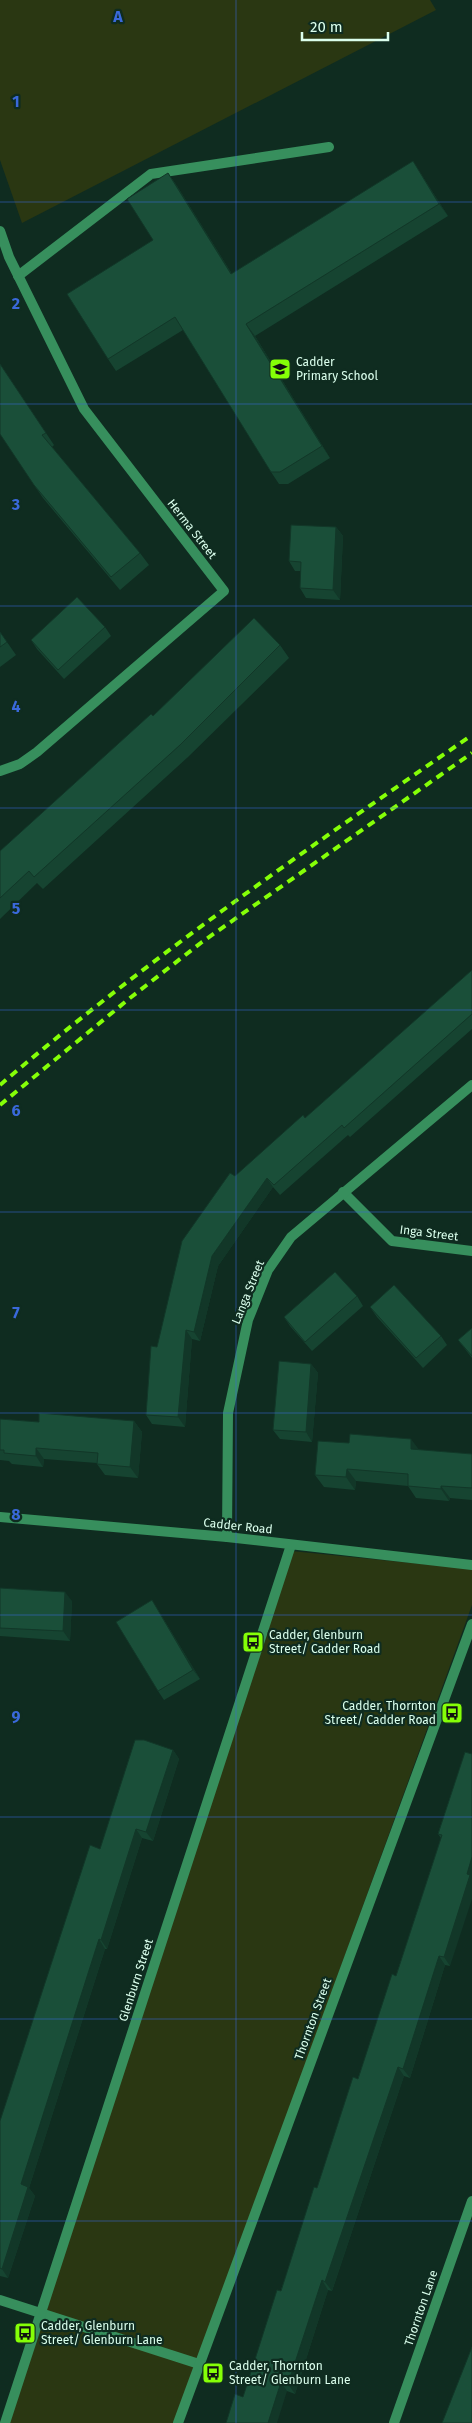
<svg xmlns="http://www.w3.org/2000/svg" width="472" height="2423" font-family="'Fira Sans',sans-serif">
<rect width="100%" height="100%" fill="#0f2c20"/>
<g fill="#2a3712">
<polygon points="0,0 430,0 436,10 22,223 0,160"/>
<polygon points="291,1551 472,1569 472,1605 198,2361 46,2311"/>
<polygon points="45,2316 197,2365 175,2423 9,2423"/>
</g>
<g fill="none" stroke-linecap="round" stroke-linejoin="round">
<g stroke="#378f5d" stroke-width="10">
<polyline points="18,276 151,174 329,147"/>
<polyline points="0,2300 199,2364"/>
<polyline points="394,2423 472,2201"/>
</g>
<g stroke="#378f5d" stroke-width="10">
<polyline points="0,231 9,257 84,409 224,591 37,752 20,764 0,771"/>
<polyline points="343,1192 392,1241 472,1251"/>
<polyline points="227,1537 228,1413 248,1320 268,1270 291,1237 472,1085"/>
<polyline points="5,2423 291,1545"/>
<polyline points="178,2423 472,1624"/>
</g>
<polyline stroke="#378f5d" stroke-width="10" points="0,1517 227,1537 472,1565"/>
<g stroke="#85ff07" stroke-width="4" stroke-dasharray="8 6" stroke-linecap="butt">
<path d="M 0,1085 C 149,958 311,846 472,735"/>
<polyline points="0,1105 130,998 202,942 472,753"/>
</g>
</g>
<g fill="#164431">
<polygon points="168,173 177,186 232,274 421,174 448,216 255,336 330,458 288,484 279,484 271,472 183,330 116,371 108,359 153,240"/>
<polygon points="0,364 54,445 52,447 140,553 149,565 120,590 43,498 34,485"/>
<polygon points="336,527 343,536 340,600 306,598 300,588 301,571 295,571 289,561"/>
<polygon points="105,627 111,636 64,679 37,649 31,640"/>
<polygon points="0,632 16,655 0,667"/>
<polygon points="280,645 289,658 188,757 43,889 37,883 0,919 0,851 153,716"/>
<polygon points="472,970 472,1029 350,1137 348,1135 280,1195 273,1187 218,1266 200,1341 192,1339 185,1427 152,1424 146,1415 157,1347 235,1176 305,1118"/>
<polygon points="357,1296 363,1306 312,1351 290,1326 284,1317"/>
<polygon points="370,1307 441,1336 447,1345 423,1368 377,1317"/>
<polygon points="472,1328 472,1358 458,1340"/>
<polygon points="311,1364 318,1373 312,1442 280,1439 273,1430"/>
<polygon points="0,1419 39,1422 134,1421 142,1432 138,1478 105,1475 97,1464 97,1463 44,1459 43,1467 12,1464 9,1461 0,1460"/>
<polygon points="419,1450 472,1454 472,1500 450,1498 449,1501 416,1498 408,1486 356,1481 355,1490 324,1487 315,1475"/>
<polygon points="0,1588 72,1601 70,1641 0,1636"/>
<polygon points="158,1610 200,1679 164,1700 158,1691"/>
<polygon points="173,1750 179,1759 153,1841 142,1838 107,1949 105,1949 29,2188 35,2196 8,2278 0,2276 0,2121"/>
<polygon points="465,1752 450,1966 445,1965 410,2078 404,2076 332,2291 328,2290 295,2394 287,2391 243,2397 317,2188 396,1976 441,1838 438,1834"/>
</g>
<g fill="#123728">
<polygon points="413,161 421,174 448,216 439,204"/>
<polygon points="168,173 177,186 240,287 231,274"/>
<polygon points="246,324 255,336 330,458 322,446"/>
<polygon points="336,527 343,536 340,600 333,590"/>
<polygon points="267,1178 273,1187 218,1266 200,1341 194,1332 212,1256"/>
<polygon points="186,1330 192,1339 185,1427 178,1417"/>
<polygon points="311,1364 318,1373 312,1442 306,1432"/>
<polygon points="134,1421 142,1432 138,1478 130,1467"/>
<polygon points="411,1439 420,1451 411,1449"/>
<polygon points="36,1448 44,1459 43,1467 36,1456"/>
<polygon points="347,1469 356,1481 355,1490 346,1477"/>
<polygon points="441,1486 450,1498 449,1501 441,1489"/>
<polygon points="65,1592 72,1601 70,1641 63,1631"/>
<polygon points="152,1600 158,1610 200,1679 193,1670"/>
<polygon points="173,1750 179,1759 153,1841 146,1832"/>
<polygon points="136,1829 142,1838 107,1949 101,1940"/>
<polygon points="472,1857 472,1899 450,1966 444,1957 467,1874"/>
<polygon points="99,1939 105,1949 29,2188 35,2196 8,2278 2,2269 21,2184"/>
<polygon points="439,1956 445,1965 410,2078 403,2069"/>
<polygon points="398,2067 404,2076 332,2291 325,2282"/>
<polygon points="322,2280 328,2290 295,2394 288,2384"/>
<polygon points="281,2382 287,2391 277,2423 268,2423"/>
</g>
<g fill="#1a4f39" stroke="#123728">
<polygon points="413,161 439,204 246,324 322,446 280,472 271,472 175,317 108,359 67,294 153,240 127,199 168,173 231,274"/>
<polygon points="0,364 46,433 42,435 140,553 111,577 34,485 0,434"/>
<polygon points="291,525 336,527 333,590 300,588 301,562 289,561"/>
<polygon points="77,597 105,627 58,670 31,640"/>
<polygon points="254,618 280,645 180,745 34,877 29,871 0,898 0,851 151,714 153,716"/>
<polygon points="0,632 7,642 0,647"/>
<polygon points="472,970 472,1014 344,1128 342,1125 274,1185 267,1178 212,1256 194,1332 186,1330 178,1417 146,1415 151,1346 157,1347 182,1241 230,1173 235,1176 303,1115 305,1118"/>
<polygon points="335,1272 357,1296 305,1342 284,1317"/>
<polygon points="394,1285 441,1336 416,1358 370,1307"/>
<polygon points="472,1328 472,1356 458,1340"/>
<polygon points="279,1361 311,1364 306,1432 273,1430"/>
<polygon points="39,1413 134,1421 130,1467 97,1464 98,1453 36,1448 36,1456 4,1453 4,1450 0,1450 0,1419 39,1422"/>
<polygon points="350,1434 411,1439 411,1449 472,1454 472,1488 441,1486 441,1489 408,1486 408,1474 347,1469 346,1477 315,1475 318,1441 349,1443"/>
<polygon points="0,1588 65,1592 63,1631 0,1628"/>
<polygon points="152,1600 193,1670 158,1691 116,1622"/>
<polygon points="135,1740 144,1740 173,1750 146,1832 136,1829 101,1940 99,1939 21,2184 28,2187 2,2269 0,2268 0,2121 90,1845 100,1849"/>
<polygon points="465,1752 472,1754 472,1857 467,1874 470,1875 444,1957 439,1956 403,2069 398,2067 325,2282 322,2280 288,2384 281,2382 268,2423 226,2423 235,2394 243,2397 277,2290 281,2291 314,2187 317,2188 353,2077 358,2079 392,1974 396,1976 442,1835 438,1834"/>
<polygon points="472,2347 472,2423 442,2423"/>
</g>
<path fill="none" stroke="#3a69db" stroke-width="1" stroke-opacity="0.55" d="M 236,0 L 236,2423M 0,202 L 472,202M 0,404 L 472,404M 0,606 L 472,606M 0,808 L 472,808M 0,1010 L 472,1010M 0,1212 L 472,1212M 0,1413 L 472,1413M 0,1615 L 472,1615M 0,1817 L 472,1817M 0,2019 L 472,2019M 0,2221 L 472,2221"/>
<defs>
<g id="school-square" transform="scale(1.125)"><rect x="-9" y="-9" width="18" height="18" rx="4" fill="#85ff07" stroke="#0f2c20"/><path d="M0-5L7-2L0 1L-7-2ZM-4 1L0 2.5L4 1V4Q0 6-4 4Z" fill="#111"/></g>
<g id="bus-square" transform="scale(1.125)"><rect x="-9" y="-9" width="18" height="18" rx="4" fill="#85ff07" stroke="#0f2c20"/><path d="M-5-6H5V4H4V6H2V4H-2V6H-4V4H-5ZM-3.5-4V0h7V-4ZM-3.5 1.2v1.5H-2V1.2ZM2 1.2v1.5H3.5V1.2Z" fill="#111"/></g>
</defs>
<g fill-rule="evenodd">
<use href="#school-square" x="280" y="369"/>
<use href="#bus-square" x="253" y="1642"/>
<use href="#bus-square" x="452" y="1713"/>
<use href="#bus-square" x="25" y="2333"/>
<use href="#bus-square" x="213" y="2373"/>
</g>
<g text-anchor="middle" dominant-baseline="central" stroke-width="4.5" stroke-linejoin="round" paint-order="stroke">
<g font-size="12" fill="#dbffed" stroke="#0f2c20" text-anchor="start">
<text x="296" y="362">Cadder<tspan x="296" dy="14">Primary School</tspan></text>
<text x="269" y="1635">Cadder, Glenburn<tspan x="269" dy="14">Street/ Cadder Road</tspan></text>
<text x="436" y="1706" text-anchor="end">Cadder, Thornton<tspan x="436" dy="14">Street/ Cadder Road</tspan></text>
<text x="41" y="2326">Cadder, Glenburn<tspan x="41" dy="14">Street/ Glenburn Lane</tspan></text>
<text x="229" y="2366">Cadder, Thornton<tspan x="229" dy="14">Street/ Glenburn Lane</tspan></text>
</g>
<g font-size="12" fill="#dbffed" stroke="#0f2c20">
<text transform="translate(192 529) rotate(52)">Herma Street</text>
<text transform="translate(429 1233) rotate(7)">Inga Street</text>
<text transform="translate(248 1292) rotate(-68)">Langa Street</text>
<text transform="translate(238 1526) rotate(6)">Cadder Road</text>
<text transform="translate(136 1980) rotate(-72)">Glenburn Street</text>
<text transform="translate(313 2019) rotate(-70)">Thornton Street</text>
<text transform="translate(421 2308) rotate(-71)">Thornton Lane</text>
</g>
</g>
<g font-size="16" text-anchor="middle" font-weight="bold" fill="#3a69db" stroke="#0f2c20" stroke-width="4.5" stroke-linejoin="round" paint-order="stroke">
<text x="118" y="22">A</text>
<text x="16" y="107">1</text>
<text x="16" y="309">2</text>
<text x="16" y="510">3</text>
<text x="16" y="712">4</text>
<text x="16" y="914">5</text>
<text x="16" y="1116">6</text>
<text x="16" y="1318">7</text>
<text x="16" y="1520">8</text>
<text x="16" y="1722">9</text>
</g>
<path d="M302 32v8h86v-8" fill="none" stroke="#dbffed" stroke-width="2.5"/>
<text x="310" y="32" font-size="15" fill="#dbffed" stroke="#0f2c20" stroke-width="4" paint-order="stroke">20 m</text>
</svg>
